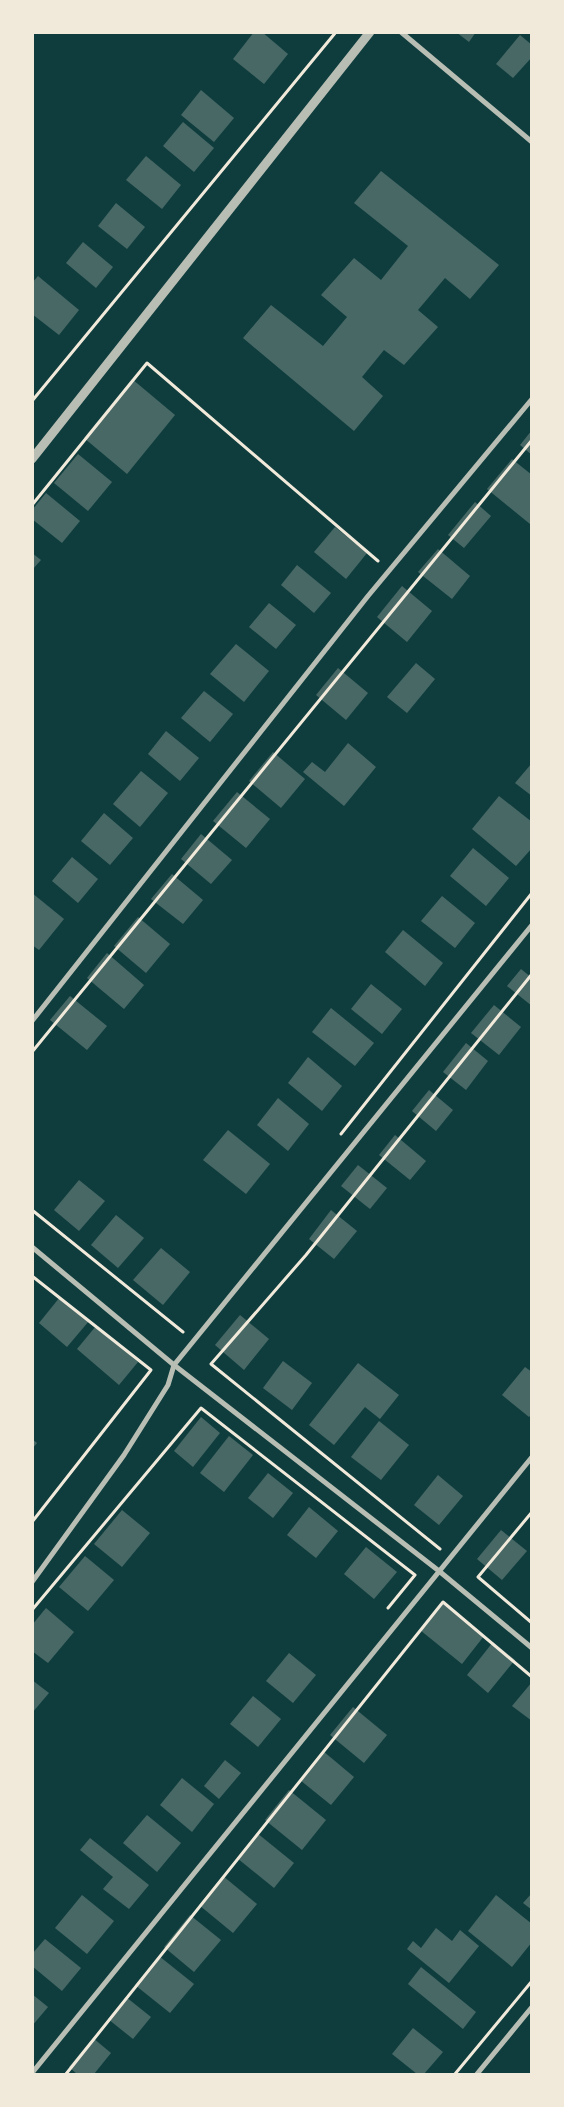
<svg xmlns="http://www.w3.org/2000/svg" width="564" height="2107" font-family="'Nunito Sans',sans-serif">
<rect width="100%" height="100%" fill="#0f3d3e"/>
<g fill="#486865">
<polygon points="254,32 262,32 288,54 264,84 233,59"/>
<polygon points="456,32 476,32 469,42"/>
<polygon points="520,35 532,45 532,57 513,78 496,64"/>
<polygon points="201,90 234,118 214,142 181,115"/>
<polygon points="183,122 214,148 194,172 163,146"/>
<polygon points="146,156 181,185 162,209 126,180"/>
<polygon points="381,171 499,265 470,299 445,278 418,310 438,327 404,365 384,350 362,377 383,396 354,431 243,338 271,305 323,346 347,317 321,295 354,258 381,280 408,246 354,203"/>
<polygon points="116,203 145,227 127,249 98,226"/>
<polygon points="83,242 113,267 96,288 66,263"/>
<polygon points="38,276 79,310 59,335 32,314 32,283"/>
<polygon points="132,379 175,415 127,474 84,438"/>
<polygon points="532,430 532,455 520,445"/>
<polygon points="78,454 112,482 88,511 54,483"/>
<polygon points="512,459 532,475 530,524 487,489"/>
<polygon points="46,493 80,521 62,543 32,519 32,510"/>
<polygon points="475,502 491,516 464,548 448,535"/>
<polygon points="335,527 367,553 346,579 314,552"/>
<polygon points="438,549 470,576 452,599 418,572"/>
<polygon points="32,553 41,560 32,570"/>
<polygon points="297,565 331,593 314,613 281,585"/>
<polygon points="402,586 432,611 407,642 377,617"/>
<polygon points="269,603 296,625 276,649 249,627"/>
<polygon points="236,644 269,671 244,702 210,674"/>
<polygon points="416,663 435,679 407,713 387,697"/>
<polygon points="338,668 368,693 346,720 316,695"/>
<polygon points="204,691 233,714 210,742 181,718"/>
<polygon points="166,731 199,758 180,781 148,754"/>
<polygon points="348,743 376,767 344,806 303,772 312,762 325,772"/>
<polygon points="273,752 305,779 281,808 249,781"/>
<polygon points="532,763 532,796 515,783"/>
<polygon points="141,771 168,793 140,827 113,804"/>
<polygon points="237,792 270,819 246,848 213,821"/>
<polygon points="499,796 532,822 532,848 516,866 472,829"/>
<polygon points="104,813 133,838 110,865 81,841"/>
<polygon points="201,834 232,860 211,884 181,859"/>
<polygon points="473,848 509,878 486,906 450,876"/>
<polygon points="72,857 98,879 78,903 52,881"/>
<polygon points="172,874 203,900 183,924 151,899"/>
<polygon points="32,893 64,919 39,950 32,945"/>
<polygon points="442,896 475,923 455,948 421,921"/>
<polygon points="138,917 170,944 146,973 114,946"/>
<polygon points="403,930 443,963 425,986 385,952"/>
<polygon points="107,953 144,985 124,1009 87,978"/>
<polygon points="521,969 532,978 532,1006 507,986"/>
<polygon points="371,984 402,1009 382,1034 351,1009"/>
<polygon points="70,996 107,1026 87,1050 50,1020"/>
<polygon points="494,1005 521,1027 499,1055 471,1033"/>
<polygon points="331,1008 374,1043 355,1066 312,1032"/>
<polygon points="466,1043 488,1061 466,1090 443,1072"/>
<polygon points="308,1057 342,1086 322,1111 288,1083"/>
<polygon points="429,1090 453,1110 436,1131 412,1111"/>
<polygon points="278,1098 309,1124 288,1151 257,1125"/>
<polygon points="228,1130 270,1164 246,1194 203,1160"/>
<polygon points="395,1135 426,1161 410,1180 379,1155"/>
<polygon points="358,1165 387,1188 370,1209 341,1186"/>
<polygon points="79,1180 105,1201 79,1231 54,1210"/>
<polygon points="331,1210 357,1231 334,1259 309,1239"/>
<polygon points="116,1215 144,1238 118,1268 91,1245"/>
<polygon points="161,1248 190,1272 163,1305 133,1280"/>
<polygon points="60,1297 89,1321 67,1347 39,1323"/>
<polygon points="240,1315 269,1339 244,1370 215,1345"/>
<polygon points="96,1326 138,1362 119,1385 77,1349"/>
<polygon points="283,1361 312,1383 292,1410 263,1388"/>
<polygon points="358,1363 399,1395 380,1419 365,1407 334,1445 309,1425"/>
<polygon points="525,1367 532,1372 532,1414 529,1417 502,1395"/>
<polygon points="201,1417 220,1433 193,1467 174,1451"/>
<polygon points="379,1421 409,1445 381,1480 351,1457"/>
<polygon points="229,1436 253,1455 224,1492 200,1473"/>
<polygon points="32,1439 37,1443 32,1449"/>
<polygon points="268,1473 293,1493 273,1518 248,1498"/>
<polygon points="438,1475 463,1496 439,1525 414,1505"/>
<polygon points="309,1507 338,1531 316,1558 287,1535"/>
<polygon points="122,1510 150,1533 122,1567 94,1544"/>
<polygon points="501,1530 527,1551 502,1580 477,1559"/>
<polygon points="366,1547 397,1572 374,1599 344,1574"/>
<polygon points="85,1556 114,1580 88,1611 59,1587"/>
<polygon points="443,1602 484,1636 462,1664 420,1630"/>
<polygon points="46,1608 74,1632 48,1663 32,1651 32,1625"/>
<polygon points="493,1642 515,1660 488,1693 467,1675"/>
<polygon points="289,1653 316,1675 293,1703 266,1681"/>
<polygon points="32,1680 49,1693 32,1713"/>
<polygon points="532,1682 532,1721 512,1706"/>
<polygon points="253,1696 281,1719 258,1747 230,1724"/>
<polygon points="353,1707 387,1735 364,1763 330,1735"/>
<polygon points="323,1751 354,1777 331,1805 300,1780"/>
<polygon points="225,1760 241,1773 219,1799 204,1786"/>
<polygon points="182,1778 214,1804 192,1832 160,1805"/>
<polygon points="289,1790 326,1820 302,1850 265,1820"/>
<polygon points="147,1815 181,1843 157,1872 123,1843"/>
<polygon points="257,1833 294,1863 274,1888 237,1858"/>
<polygon points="90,1838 149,1885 129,1909 103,1889 113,1877 80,1850"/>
<polygon points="223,1876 257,1904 233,1933 199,1905"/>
<polygon points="532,1893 532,1910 523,1903"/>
<polygon points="82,1895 114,1921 87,1954 55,1928"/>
<polygon points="496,1895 532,1924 532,1942 512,1967 468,1931"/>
<polygon points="190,1915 221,1940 194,1972 164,1947"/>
<polygon points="436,1928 452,1941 460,1930 479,1946 449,1983 407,1949 413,1941 421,1948"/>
<polygon points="45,1939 81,1968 62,1991 32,1966 32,1954"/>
<polygon points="159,1956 194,1984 170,2013 135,1985"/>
<polygon points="421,1967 476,2012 463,2029 408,1984"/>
<polygon points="32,1994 48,2007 32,2026"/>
<polygon points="126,1997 151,2017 133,2039 108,2019"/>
<polygon points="413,2028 443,2052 424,2074 417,2074 392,2054"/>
<polygon points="93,2038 111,2053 94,2074 77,2074 69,2067"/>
</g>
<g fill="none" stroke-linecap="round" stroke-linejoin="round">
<g stroke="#f1e9da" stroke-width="3">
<polyline points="32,401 336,32"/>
<polyline points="32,505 147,363 378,561"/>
<polyline points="32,1052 532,440"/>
<polyline points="341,1134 532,893"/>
<polyline points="32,1210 183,1332"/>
<polyline points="32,1276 151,1370 32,1522"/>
<polyline points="532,1512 478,1577 532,1623"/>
<polyline points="440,1549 211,1364 306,1255 532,974"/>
<polyline points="32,1610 201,1408 415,1575 388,1608"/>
<polyline points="66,2074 443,1602 532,1677"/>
<polyline points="455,2074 532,1981"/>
</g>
<g stroke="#b8beb3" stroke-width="5">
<polyline points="401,32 532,142"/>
<polyline points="32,1021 368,596 532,399"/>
<polyline points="32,1247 174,1365 439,1571 532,1648"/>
<polyline points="32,1582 124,1455 168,1385 174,1365 532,925"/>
<polyline points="32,2073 532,1457"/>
<polyline points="477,2074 532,2007"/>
</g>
<polyline stroke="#b8beb3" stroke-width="9" points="32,459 370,32"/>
</g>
<rect width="564" height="2107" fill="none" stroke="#f1e9da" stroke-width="68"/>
</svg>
